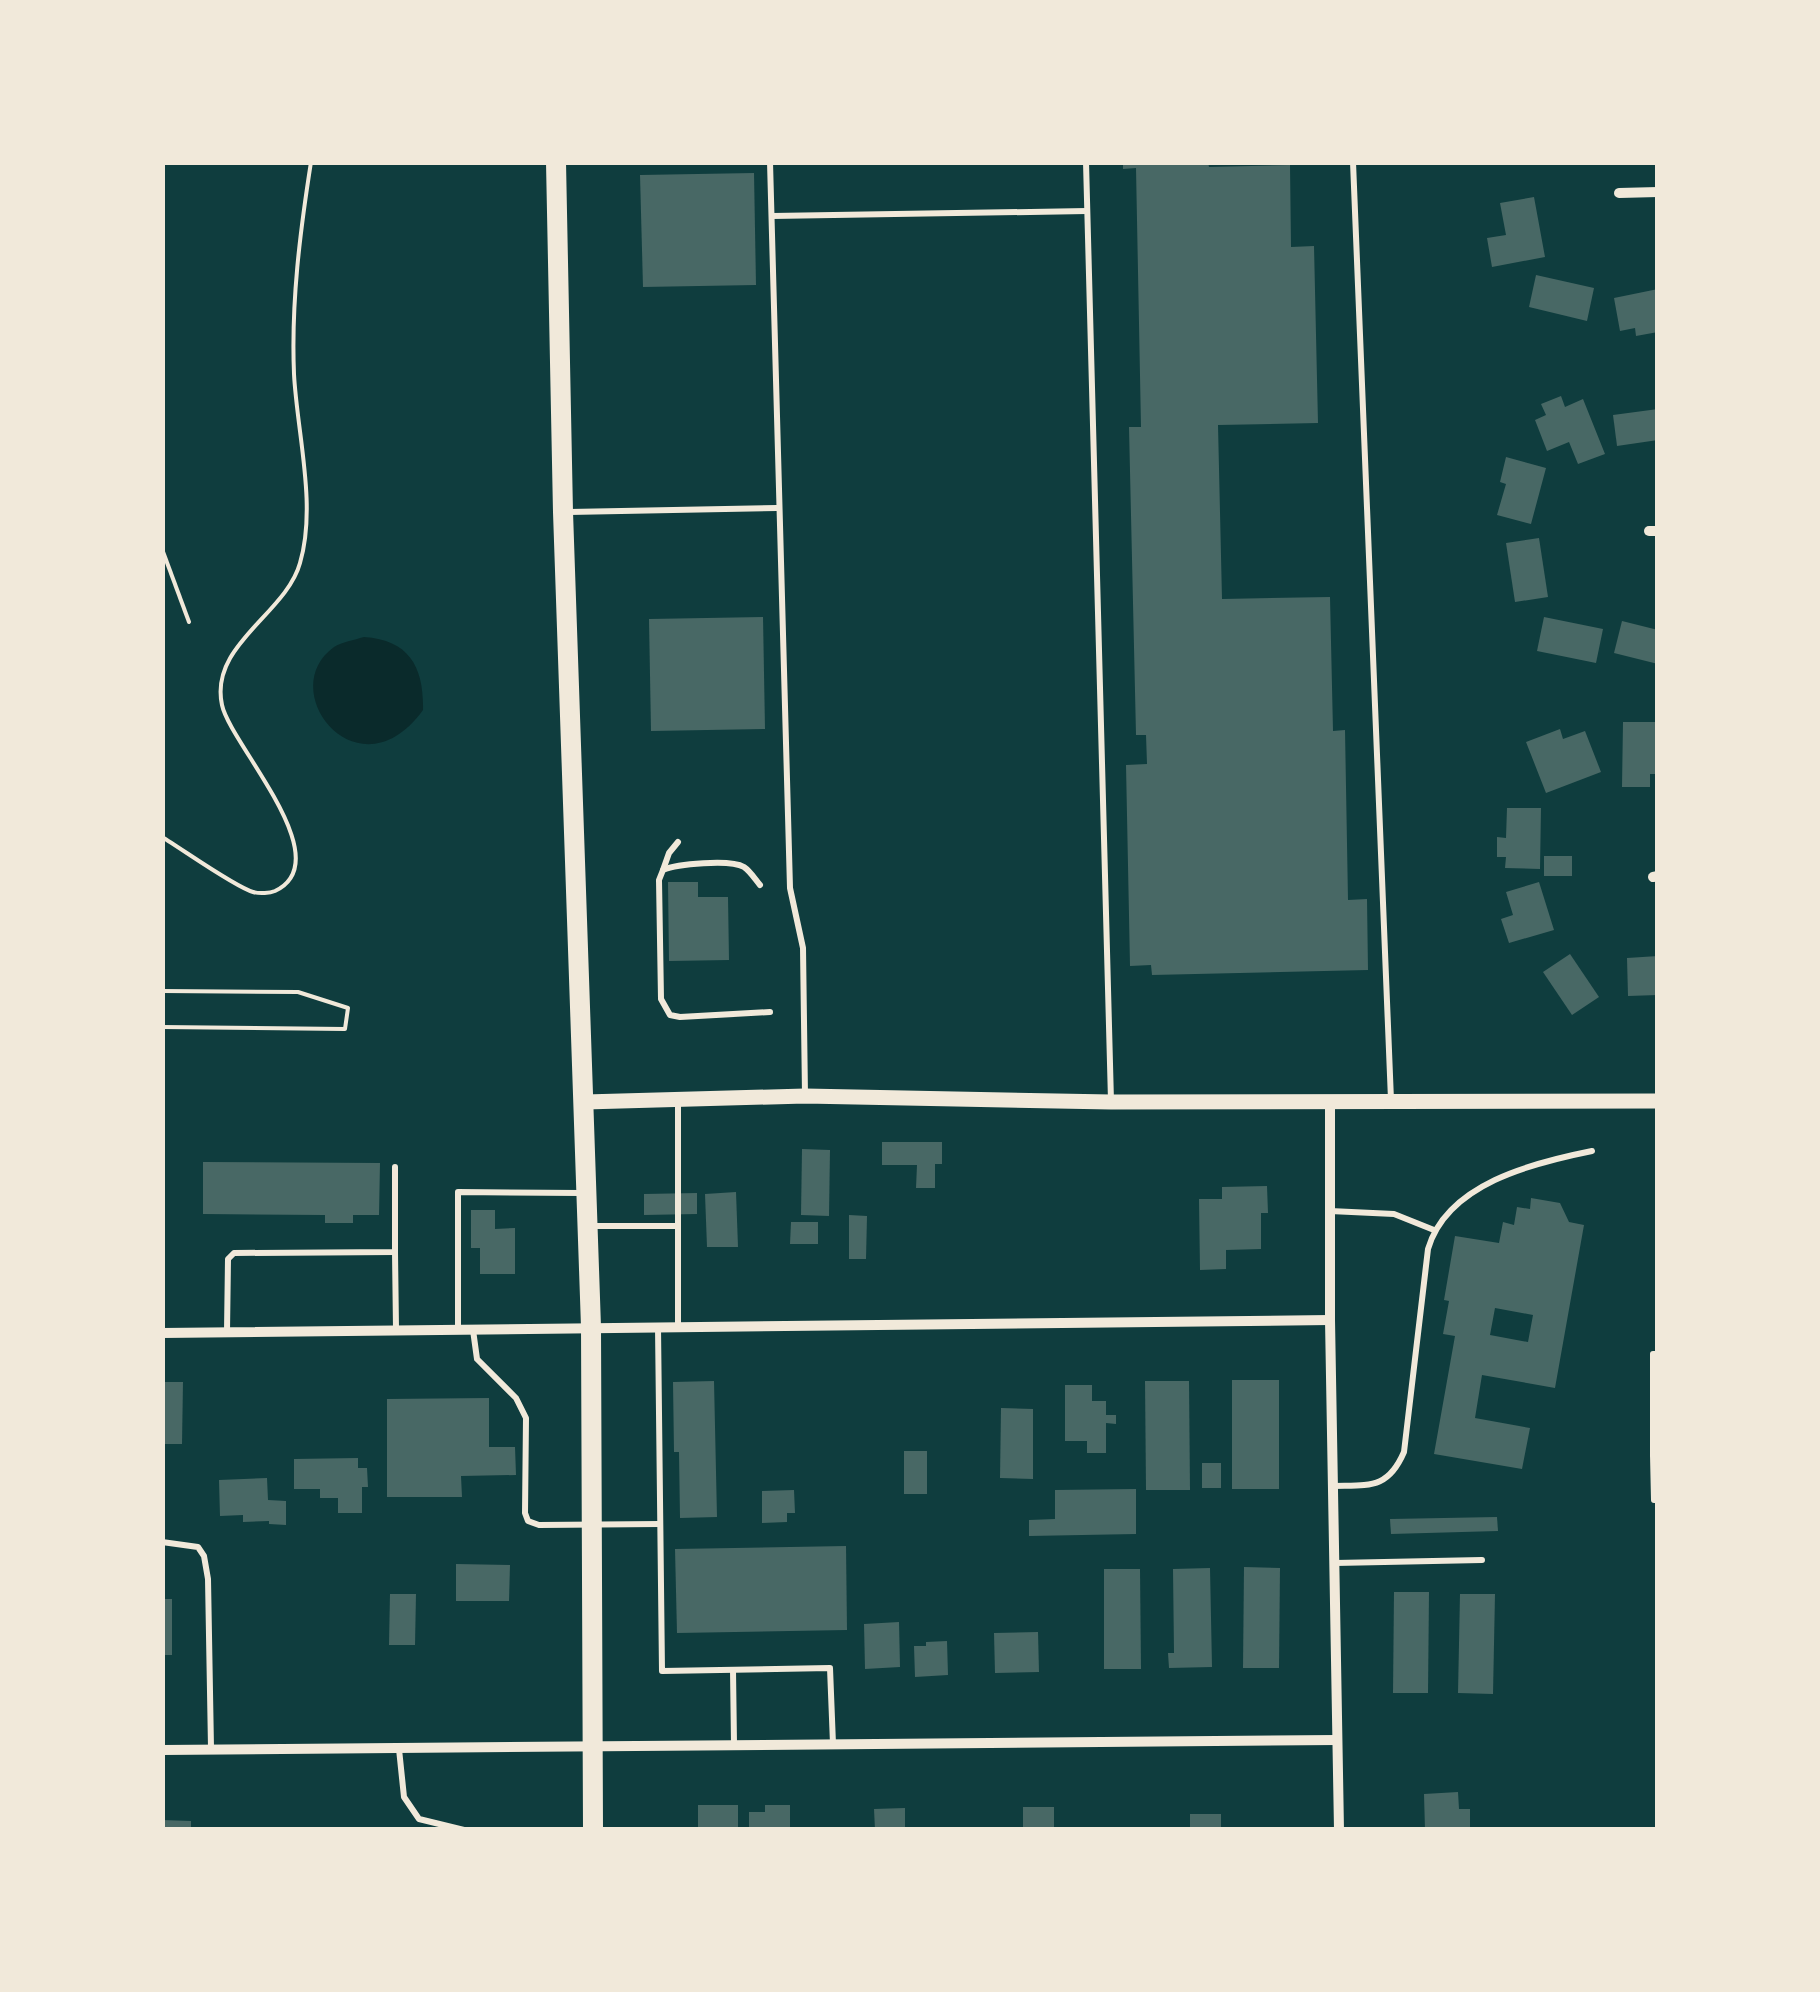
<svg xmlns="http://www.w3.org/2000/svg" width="1820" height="1992" font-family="'Public Sans',sans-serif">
<rect width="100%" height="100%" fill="#0f3d3e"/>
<path fill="#0a2a2b" d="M 364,637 C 410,640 424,668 423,710 C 359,799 273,691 334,647 C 342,642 354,640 364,637 Z"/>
<g fill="#486865" fill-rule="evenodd">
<polygon points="1123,162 1208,162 1209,167 1290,165 1291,247 1314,246 1318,423 1218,425 1222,599 1330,597 1333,731 1345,730 1348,900 1367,899 1368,970 1152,975 1151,965 1130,966 1126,765 1147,764 1146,735 1136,735 1129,427 1141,427 1136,168 1123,169"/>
<polygon points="754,173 756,285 643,287 640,175"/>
<polygon points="1534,197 1545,257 1492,267 1487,238 1506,235 1500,203"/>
<polygon points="1536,275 1594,288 1587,321 1529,307"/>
<polygon points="1658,289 1658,332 1636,336 1635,328 1620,331 1614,298"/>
<polygon points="1561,396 1565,407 1583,399 1605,454 1578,464 1569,442 1547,451 1535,420 1546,415 1541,404"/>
<polygon points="1658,409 1658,440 1617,446 1613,415"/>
<polygon points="1506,457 1546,468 1531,524 1497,515 1506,484 1500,482"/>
<polygon points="1539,538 1548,597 1515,602 1506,543"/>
<polygon points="763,617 765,729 651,731 649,619"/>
<polygon points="1544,617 1603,629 1596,663 1537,651"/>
<polygon points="1622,621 1658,630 1658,664 1614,653"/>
<polygon points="1623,722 1658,722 1658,774 1650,774 1650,787 1622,787"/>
<polygon points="1560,729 1563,739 1585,731 1601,772 1546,793 1526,742"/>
<polygon points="1507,808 1541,808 1540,869 1505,868 1506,857 1497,857 1497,837 1506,838"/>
<rect x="1544" y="856" width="28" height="20"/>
<polygon points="668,882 698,882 698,897 728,897 729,960 669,961"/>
<polygon points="1539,882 1554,930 1509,943 1501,919 1513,915 1506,892"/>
<polygon points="1570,954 1599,997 1572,1015 1543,972"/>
<polygon points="1658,956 1658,995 1628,996 1627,958"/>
<polygon points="882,1142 942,1142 942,1164 935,1164 935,1188 916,1188 917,1165 882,1165"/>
<polygon points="802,1149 830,1150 829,1216 801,1215"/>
<polygon points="203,1162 380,1163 379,1215 353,1215 353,1223 325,1223 325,1215 203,1214"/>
<polygon points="1267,1186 1268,1213 1261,1213 1261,1249 1226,1250 1226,1269 1200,1270 1199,1199 1222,1199 1222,1187"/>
<polygon points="736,1192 738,1247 707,1247 705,1194"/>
<polygon points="697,1193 697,1214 644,1215 644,1194"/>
<path d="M 1531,1198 L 1560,1203 L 1569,1222 L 1584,1225 L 1555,1388 L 1482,1375 L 1475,1418 L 1530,1428 L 1522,1469 L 1434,1454 L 1455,1336 L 1443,1334 L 1449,1301 L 1444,1300 L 1455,1236 L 1499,1243 L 1503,1222 L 1514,1225 L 1517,1207 L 1530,1209 ZM 1495,1308 L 1533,1315 L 1528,1342 L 1490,1335 Z"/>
<polygon points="471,1210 495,1210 495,1229 515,1228 515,1274 480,1274 480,1248 471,1248"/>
<polygon points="849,1215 867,1216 866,1259 849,1259"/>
<polygon points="791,1222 818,1222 818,1244 790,1244"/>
<rect x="1232" y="1380" width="47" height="109"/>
<polygon points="714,1381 717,1517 680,1518 679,1452 674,1452 673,1382"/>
<polygon points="1145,1381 1189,1381 1190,1490 1146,1490"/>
<polygon points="162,1382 183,1382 182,1444 162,1444"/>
<polygon points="1065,1385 1092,1385 1092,1401 1106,1401 1106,1415 1116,1415 1116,1424 1106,1423 1106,1453 1087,1453 1087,1441 1065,1441"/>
<polygon points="489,1398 489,1447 515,1447 516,1475 461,1476 462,1497 387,1497 387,1399"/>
<polygon points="1001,1408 1033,1409 1033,1479 1000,1478"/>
<rect x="904" y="1451" width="23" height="43"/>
<polygon points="358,1458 358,1468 367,1468 368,1487 362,1487 362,1513 338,1513 338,1498 320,1498 320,1489 294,1489 294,1459"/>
<rect x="1202" y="1463" width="19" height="25"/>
<polygon points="267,1478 268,1500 286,1501 286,1525 269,1524 269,1521 243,1522 243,1515 220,1516 219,1480"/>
<polygon points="1136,1489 1136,1534 1029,1536 1029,1520 1055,1519 1055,1490"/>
<polygon points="794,1490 795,1513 787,1513 787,1522 762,1523 762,1491"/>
<polygon points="1497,1517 1498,1531 1391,1534 1390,1519"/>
<polygon points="846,1546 847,1630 677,1633 675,1549"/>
<polygon points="456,1564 510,1565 509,1601 456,1601"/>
<polygon points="1244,1567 1280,1568 1279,1668 1243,1668"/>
<polygon points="1210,1568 1212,1667 1169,1668 1168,1653 1174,1653 1173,1569"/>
<polygon points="1104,1569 1140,1569 1141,1669 1104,1669"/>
<polygon points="1394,1592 1429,1592 1428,1693 1393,1693"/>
<polygon points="390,1594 416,1594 415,1645 389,1645"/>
<polygon points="1460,1594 1495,1594 1493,1694 1458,1693"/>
<rect x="162" y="1599" width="10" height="56"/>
<polygon points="899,1622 900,1667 865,1669 864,1624"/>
<polygon points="1038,1632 1039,1672 995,1673 994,1633"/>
<polygon points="947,1641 948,1675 915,1677 914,1646 926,1646 926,1642"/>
<polygon points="1458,1792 1459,1809 1470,1809 1470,1827 1425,1830 1424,1794"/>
<rect x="698" y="1805" width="40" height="25"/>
<polygon points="765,1805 790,1805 790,1830 749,1830 749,1812 765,1812"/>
<rect x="1023" y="1807" width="31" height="23"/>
<polygon points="905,1808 905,1830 875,1830 874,1809"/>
<rect x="1190" y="1814" width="31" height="16"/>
<polygon points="162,1820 191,1821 191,1830 162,1830"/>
</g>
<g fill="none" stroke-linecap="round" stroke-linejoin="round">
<g stroke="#f1e9da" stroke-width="4">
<polyline points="162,549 189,622"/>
<path d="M 162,837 C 182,849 235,887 253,892 C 260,894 270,893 275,891 C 341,860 230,744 222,705 C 209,645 286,614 300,563 C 317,505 297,433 294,374 C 291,303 300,232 311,162"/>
<polyline points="162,991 298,992 348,1008 345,1029 162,1027"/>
</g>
<g stroke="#f1e9da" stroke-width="6">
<polyline points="770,162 790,888 803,948 805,1095"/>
<polyline points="1086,162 1111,1101"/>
<polyline points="1353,162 1391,1100"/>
<polyline points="772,216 1087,211"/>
<polyline points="569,512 777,508"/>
<polyline points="663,870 669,853 678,842"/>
<path d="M 760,885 C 755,879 750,871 744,867 C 730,859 677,864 663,870 L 659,880 L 661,999 L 670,1015 L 680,1017 L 770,1012"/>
<polyline points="1330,1211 1394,1214 1434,1230"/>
<polyline points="590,1226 678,1226"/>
<polyline points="395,1252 396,1329"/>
<polyline points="678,1326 678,1102"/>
<polyline points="658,1327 662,1671 830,1668 833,1744"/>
<polyline points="458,1329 458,1192 581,1193"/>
<polyline points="473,1330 477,1359 516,1398 526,1418 525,1513 528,1521 539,1525 660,1524"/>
<polyline points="227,1332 228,1259 234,1253 395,1252 395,1167"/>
<polyline points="1658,1354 1653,1354 1653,1455 1658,1455"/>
<polyline points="1653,1455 1654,1500 1658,1500"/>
<path d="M 1334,1486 C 1370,1485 1388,1489 1404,1452 L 1428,1249 C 1447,1184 1532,1163 1592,1151"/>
<polyline points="162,1542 198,1547 204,1556 208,1579 211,1748"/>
<polyline points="1335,1563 1482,1560"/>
<polyline points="733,1670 734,1744"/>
<polyline points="399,1749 404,1797 419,1819 464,1830"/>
</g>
<g stroke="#f1e9da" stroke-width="10">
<polyline points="1619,193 1658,192"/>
<polyline points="1649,531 1658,531"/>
<polyline points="1653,877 1658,876"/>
<polyline points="1330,1101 1330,1320 1339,1830"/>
<polyline points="162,1333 1330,1320"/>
<polyline points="162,1750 1337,1740"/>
</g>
<polyline stroke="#f1e9da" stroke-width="15" points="585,1102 805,1096 1111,1102 1658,1101"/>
<polyline stroke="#f1e9da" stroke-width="20" points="556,162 563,512 591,1327 593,1830"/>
</g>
<rect width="1820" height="1992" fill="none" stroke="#f1e9da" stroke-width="330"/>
</svg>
